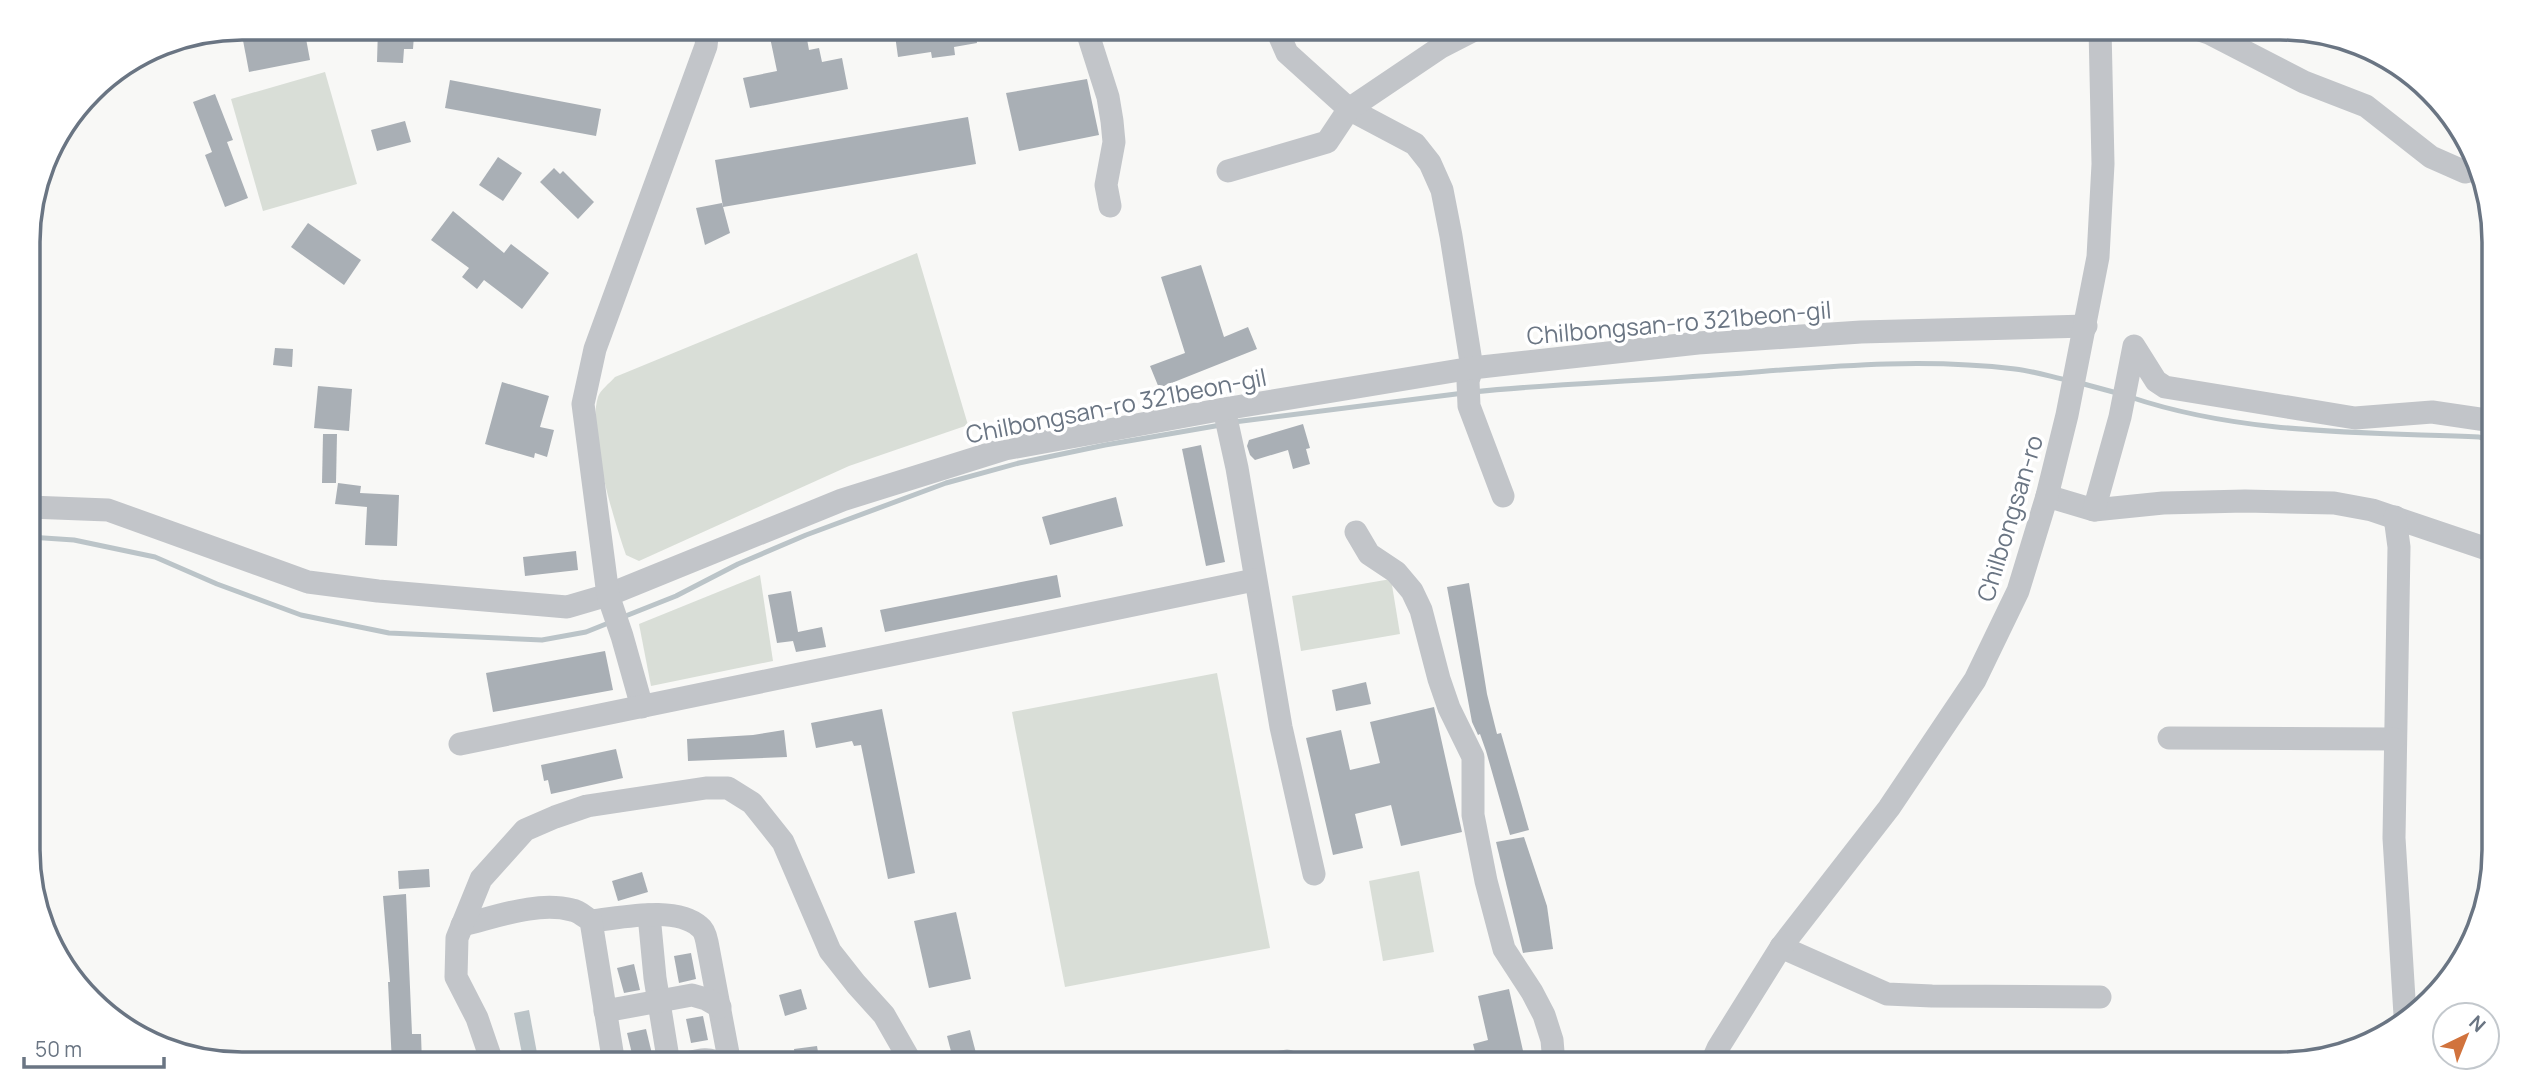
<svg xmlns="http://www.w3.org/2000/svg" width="2522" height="1092" font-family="Manrope,sans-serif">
<rect width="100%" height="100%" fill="#f8f8f6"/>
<g fill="#d9ded7">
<polygon points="325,72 357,184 263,211 231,99"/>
<path d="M 917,253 L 968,425 L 849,466 L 639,561 L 626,555 C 614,521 587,431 598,397 C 600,390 610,383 615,377 Z"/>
<polygon points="760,575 773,661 651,686 639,624"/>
<polygon points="1391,579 1400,634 1301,651 1292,596"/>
<polygon points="1217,673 1270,948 1065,987 1012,712"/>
<polygon points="1419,871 1434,952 1383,961 1369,881"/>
</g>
<polygon fill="#bbc4c8" points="529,1010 539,1064 524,1064 514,1013"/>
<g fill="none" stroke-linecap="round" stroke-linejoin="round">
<g stroke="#bbc4c8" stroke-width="5">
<polyline points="2080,383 2117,393"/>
<path d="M 1473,392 C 1549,384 1625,382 1701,376 C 1805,369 1910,356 2015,369 C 2032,371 2049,376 2067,380"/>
<path d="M 2130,397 C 2243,435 2362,432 2479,437 L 2493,442"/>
<polyline points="1234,422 1464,393"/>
<polyline points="29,537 74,540 155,557 217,584 301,615 389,633 542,640 586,632 611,622"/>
<polyline points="623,617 676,596 738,564 806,535 946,483 1019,463 1105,445 1221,425"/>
</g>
</g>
<g fill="#a9afb5">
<polygon points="278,28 304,28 310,60 249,72 242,35"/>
<polygon points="378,28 405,28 405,34 414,35 413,49 404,49 403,63 377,62"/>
<polygon points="768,28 805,28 809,50 819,48 822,62 842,58 848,89 750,108 743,78 777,71"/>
<polygon points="894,28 975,28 977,43 954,47 955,55 932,58 931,52 898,57"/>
<polygon points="1087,79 1099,135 1019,151 1006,93"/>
<polygon points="450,80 601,109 596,136 445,108"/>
<polygon points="215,94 233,140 227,142 248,198 225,207 205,155 212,152 193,102"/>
<polygon points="968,117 976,164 723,207 715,160"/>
<polygon points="405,121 411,142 377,151 371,130"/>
<polygon points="498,157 522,173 503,201 479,185"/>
<polygon points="554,168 560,174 563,171 594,202 578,219 540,182"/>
<polygon points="722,203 730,233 705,245 696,208"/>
<polygon points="453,211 504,253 511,244 549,273 522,309 484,280 477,289 462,277 469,268 431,240"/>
<polygon points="308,223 361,260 344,285 291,247"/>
<polygon points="1201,265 1224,337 1248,327 1257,349 1159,388 1150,366 1185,353 1161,277"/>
<polygon points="275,348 293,349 292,367 273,365"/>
<polygon points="502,382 549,396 540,427 554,430 547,457 535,453 534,458 485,444"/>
<polygon points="318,386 352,389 349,431 314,428"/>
<polygon points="1303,424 1310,448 1306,449 1310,464 1293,469 1288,450 1255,460 1250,455 1247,446 1249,440"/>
<polygon points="323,434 337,434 336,483 322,483"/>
<polygon points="1201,445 1225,562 1206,566 1182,449"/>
<polygon points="338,483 361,486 360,493 399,495 397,546 365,545 367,507 335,504"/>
<polygon points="1116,497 1123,526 1050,545 1042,517"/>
<polygon points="576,551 578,570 525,576 523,557"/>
<polygon points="1057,575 1061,597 885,632 880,610"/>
<polygon points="1469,583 1487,694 1497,734 1501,733 1529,830 1510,835 1486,751 1480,734 1478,735 1472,722 1447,587"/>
<polygon points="791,591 798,632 822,627 826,647 796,652 793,641 777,643 768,595"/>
<polygon points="605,651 613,690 493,712 486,673"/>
<polygon points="1366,682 1371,704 1336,711 1332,690"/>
<polygon points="1434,707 1462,832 1401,846 1391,805 1355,814 1363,848 1333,855 1306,738 1341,730 1350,770 1380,763 1370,722"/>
<polygon points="882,709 915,873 888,879 861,745 854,746 852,741 816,748 811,723"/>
<polygon points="784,730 787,757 688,761 687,739 753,735"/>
<polygon points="616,749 623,778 551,794 548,780 544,781 541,765"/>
<polygon points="1524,837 1547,906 1553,949 1523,953 1496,842"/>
<polygon points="429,869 430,887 399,889 398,871"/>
<polygon points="642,872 648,892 618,901 612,881"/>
<polygon points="406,894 412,1034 421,1034 422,1064 392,1064 388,982 390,982 383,896"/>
<polygon points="956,912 971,979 929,988 914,921"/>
<polygon points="691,953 696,979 679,983 674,956"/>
<polygon points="634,964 640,990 624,993 617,968"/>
<polygon points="801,989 807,1009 785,1016 779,995"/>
<polygon points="1509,989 1526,1064 1489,1064 1487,1057 1477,1060 1473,1044 1488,1040 1478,996"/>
<polygon points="703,1016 708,1040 691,1043 686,1019"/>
<polygon points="646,1029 652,1054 633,1058 627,1033"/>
<polygon points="970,1030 977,1057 954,1063 947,1036"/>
<polygon points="817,1046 820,1064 796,1064 794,1049"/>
</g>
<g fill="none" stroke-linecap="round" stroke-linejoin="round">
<g stroke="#c2c5c9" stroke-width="23">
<polyline points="1086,28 1108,97 1112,121 1114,142 1106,185 1110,206"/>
<polyline points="1276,28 1287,53 1349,109 1415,144 1430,163 1442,190 1451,236 1472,368 1468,381 1469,406 1503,496"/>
<polyline points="2194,28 2209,33 2304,82 2366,106 2431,157 2465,172 2474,170"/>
<polyline points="1228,171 1327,142 1349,109 1441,47 1478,28"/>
<polyline points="1224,409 1237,468 1281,727 1314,874"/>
<polyline points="2047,496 2094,510 2163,503 2245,501 2334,503 2372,510 2493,551"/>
<polyline points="29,507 108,510 308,582 378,591 567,607 608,595 842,500 1005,449 1224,409 1472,368 1698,343 1861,332 2086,326"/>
<polyline points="2094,510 2120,417 2134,346 2156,381 2165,387 2355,418 2432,412 2493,421"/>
<polyline points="2395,517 2399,547 2394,838 2405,1015"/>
<polyline points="1356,532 1369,554 1396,572 1412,591 1421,610 1439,679 1449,708 1473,757 1473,815 1486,881 1504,949 1532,992 1544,1015 1552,1040 1554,1064"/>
<polyline points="642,707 622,636 608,595 583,404 595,349 706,46 708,28"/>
<polyline points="2169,738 2394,739"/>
<polyline points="460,744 1254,580"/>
<polyline points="649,915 655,978 669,1064"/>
<path d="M 591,921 C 621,918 676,905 700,927 C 704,930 706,937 707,942 L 730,1064"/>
<path d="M 462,925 C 496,917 537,901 572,910 C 579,911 585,917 591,921 L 614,1064"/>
<polyline points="1781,947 1887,994 1932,996 2100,997"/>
<polyline points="605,1011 692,995 706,999 720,1007"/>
<polyline points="489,1064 490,1056 477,1018 456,977 457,938 481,879 525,830 555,817 587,806 706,788 728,788 752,803 783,842 830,951 856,984 884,1015 912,1064"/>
<path d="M 683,1064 C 696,1061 709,1056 720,1064"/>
<polyline points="1269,1064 1287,1061 1296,1064"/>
<polyline points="1711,1064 1718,1048 1781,947 1889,808 1975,680 2018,591 2047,496 2067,415 2098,257 2103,164 2100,28"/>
</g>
</g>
<g text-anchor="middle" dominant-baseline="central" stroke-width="7" stroke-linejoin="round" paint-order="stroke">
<g font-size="24" fill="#6a7583" stroke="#fff">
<text transform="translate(1679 322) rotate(-5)">Chilbongsan-ro 321beon-gil</text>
<text transform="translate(1116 405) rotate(-11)">Chilbongsan-ro 321beon-gil</text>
<text transform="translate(2009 518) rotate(-73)">Chilbongsan-ro</text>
</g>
</g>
<path d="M0 0H2522V1092H0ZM242 40H2280A202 202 0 0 1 2482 242V850A202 202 0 0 1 2280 1052H242A202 202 0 0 1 40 850V242A202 202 0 0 1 242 40Z" fill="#fff" fill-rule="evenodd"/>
<path fill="none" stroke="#6a7583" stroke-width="3.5" d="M242 40H2280A202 202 0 0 1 2482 242V850A202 202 0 0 1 2280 1052H242A202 202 0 0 1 40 850V242A202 202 0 0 1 242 40Z"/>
<g transform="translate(2466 1036) rotate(43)"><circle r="33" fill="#ffffff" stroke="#c3c8cd" stroke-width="2"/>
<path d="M0-5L12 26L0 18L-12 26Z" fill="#d1733d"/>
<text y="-10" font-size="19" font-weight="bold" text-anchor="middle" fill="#6a7583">N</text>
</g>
<path d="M24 1057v10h140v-10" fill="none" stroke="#6a7583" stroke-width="3.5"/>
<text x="35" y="1057" font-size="21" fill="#6a7583" stroke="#ffffff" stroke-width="5" paint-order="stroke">50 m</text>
</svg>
